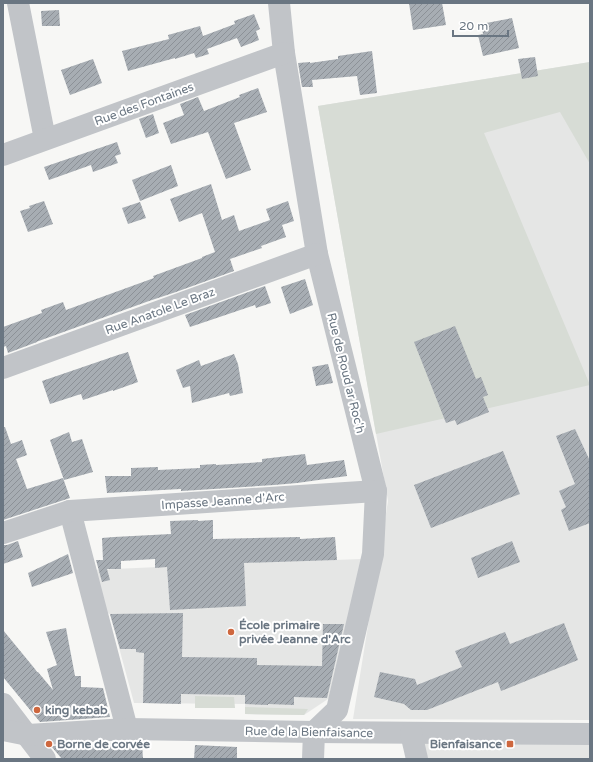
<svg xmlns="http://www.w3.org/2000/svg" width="593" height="762" font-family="'Varela Round',sans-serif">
<defs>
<pattern id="building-hatch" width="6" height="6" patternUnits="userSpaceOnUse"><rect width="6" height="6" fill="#a7adb3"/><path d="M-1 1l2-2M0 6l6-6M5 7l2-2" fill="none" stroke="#8c9197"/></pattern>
</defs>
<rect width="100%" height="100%" fill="#f7f7f5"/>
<g fill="#e5e6e5">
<polygon points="590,62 590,720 353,719 388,501 318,106"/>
<polygon points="363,559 334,695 304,715 245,714 245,704 134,703 110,614 103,612 92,570 247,563"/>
<polygon points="416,743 590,743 590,759 420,759"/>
</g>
<g fill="#d7dcd5">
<polygon points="590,62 590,164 560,112 484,133 590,385 376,434 318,106"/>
<polygon points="195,696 234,697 235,708 195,708"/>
<polygon points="245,707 308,709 304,715 245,714"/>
</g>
<g fill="url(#building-hatch)">
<polygon points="409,3 442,3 446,25 413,30"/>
<polygon points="59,10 60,26 42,26 41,11"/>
<polygon points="254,14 260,29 256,31 259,40 241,47 237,38 207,49 209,54 196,58 194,53 175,59 175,58 128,71 122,51 169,39 168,35 200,26 203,36 235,24 234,21"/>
<polygon points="512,18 519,48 483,56 478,35 483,34 481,24"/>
<polygon points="372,51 377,93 360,95 357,76 312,80 313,87 302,87 298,63 310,62 310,63 338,59 338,56"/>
<polygon points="535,57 538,76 522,79 518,59"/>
<polygon points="93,59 102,83 70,95 61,70"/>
<polygon points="258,88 267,112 234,123 251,170 226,179 208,132 171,144 163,123 184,115 180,104 198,97 204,111 240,97 239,95"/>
<polygon points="153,114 159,133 146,138 139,119"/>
<polygon points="117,142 121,154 115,156 118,163 93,172 91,165 49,180 44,167"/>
<polygon points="171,165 178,186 140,201 132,180"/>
<polygon points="211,184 222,220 234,215 239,231 270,220 266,209 288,201 294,221 282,225 286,237 261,246 262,248 230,259 234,271 176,292 149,301 36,342 37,342 8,353 6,346 3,347 3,327 42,313 41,310 63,302 66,310 154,278 153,276 202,258 202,257 215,252 202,213 179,222 170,199"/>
<polygon points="44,201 53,224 28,232 20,211 30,208 29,206"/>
<polygon points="140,202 146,218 128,224 122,208"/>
<polygon points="305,279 313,305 290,314 281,287"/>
<polygon points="265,286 271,303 256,308 255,305 190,327 185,315"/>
<polygon points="455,326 476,379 481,377 488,395 483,397 489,412 457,425 455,420 446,423 414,342"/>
<polygon points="128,352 138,382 113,391 113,390 83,400 81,394 50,404 42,381 118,355"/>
<polygon points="234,354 238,364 243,393 230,396 229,393 192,403 190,386 183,388 176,370 199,360 201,366"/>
<polygon points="328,364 333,383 316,386 312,367"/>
<polygon points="5,427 11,444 22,440 27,455 16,459 27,489 63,478 70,498 3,520 3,428"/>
<polygon points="575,429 590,461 590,523 569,531 561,510 566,507 559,491 575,484 556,436"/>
<polygon points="69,432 72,442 82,439 93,472 64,480 50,440"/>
<polygon points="503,451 520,494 431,528 414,485"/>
<polygon points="305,454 307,465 344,460 347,476 297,483 274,485 198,490 181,491 181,489 107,493 105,476 131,476 131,468 158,467 158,470 200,468 200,465 216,464 216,465 262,462 262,459"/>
<polygon points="198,520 198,521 213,520 213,539 300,537 300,539 335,537 337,560 244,563 246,606 170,610 167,567 155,568 155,559 121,561 121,569 107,569 110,580 102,582 96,560 103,560 102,538 114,537 171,534 170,521"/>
<polygon points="18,541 23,557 3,564 3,545 7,545"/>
<polygon points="512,541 520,562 478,578 471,558"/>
<polygon points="68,554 73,573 32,587 28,573"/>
<polygon points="183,613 182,657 257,658 257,665 322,666 323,624 344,624 327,698 294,697 294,705 268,704 268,705 245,704 245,695 181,694 181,704 143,703 144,653 136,652 136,649 120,649 110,614"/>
<polygon points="564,623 578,660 501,691 498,682 427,710 411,710 404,704 374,697 380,672 415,679 417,685 462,667 455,651 505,632 510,644"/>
<polygon points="66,628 75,676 81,676 81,687 103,688 110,717 40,722 3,677 3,630 35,669 37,672 38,672 53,690 47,669 57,665 46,632"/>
<polygon points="127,742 142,742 143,759 62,759 51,746"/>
<polygon points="195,745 237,747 237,759 194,759"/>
</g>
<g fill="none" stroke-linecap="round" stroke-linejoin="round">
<g stroke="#c1c4c8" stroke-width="22">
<polyline points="18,3 45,139"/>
<polyline points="279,3 284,53 317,254 376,491 373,554 337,710 314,732"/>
<polyline points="3,155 284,53"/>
<polyline points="3,368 317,254"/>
<polyline points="70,511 127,729"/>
<polyline points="3,533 70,511 376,491"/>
<polyline points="3,704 45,759"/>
<polyline points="3,730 28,735 127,729 314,732 590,734"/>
<polyline points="411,733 417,759"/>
<polyline points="313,759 314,732"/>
</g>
</g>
<g fill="#ce673e" stroke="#fff" stroke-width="1.5">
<circle cx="231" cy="632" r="4"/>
<circle cx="37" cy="710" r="4"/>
<circle cx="49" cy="744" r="4"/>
<rect x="506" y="740" width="8" height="8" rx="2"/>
</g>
<g text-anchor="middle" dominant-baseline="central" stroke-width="4" stroke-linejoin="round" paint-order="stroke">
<g font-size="12" fill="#6a7682" stroke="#fff">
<text transform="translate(144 104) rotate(-20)">Rue des Fontaines</text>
<text transform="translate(160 311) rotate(-20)">Rue Anatole Le Braz</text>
<text transform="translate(346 373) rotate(76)">Rue de Roud ar Roc'h</text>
<text transform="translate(223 501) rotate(-4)">Impasse Jeanne d'Arc</text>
<text transform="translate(309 732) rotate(1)">Rue de la Bienfaisance</text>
</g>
<g font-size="12" font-weight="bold" fill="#6a7682" stroke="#fff" text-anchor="start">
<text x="239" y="625">École primaire<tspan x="239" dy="14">privée Jeanne d'Arc</tspan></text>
<text x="45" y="710">king kebab</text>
<text x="57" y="744">Borne de corvée</text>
<text x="502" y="744" text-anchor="end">Bienfaisance</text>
</g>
</g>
<rect width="593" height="762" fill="none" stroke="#6a7682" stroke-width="8"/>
<path d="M453 30v6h55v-6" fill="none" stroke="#6a7682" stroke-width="2"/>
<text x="459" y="30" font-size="12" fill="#6a7682" stroke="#ffffff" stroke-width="3" paint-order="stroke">20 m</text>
</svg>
